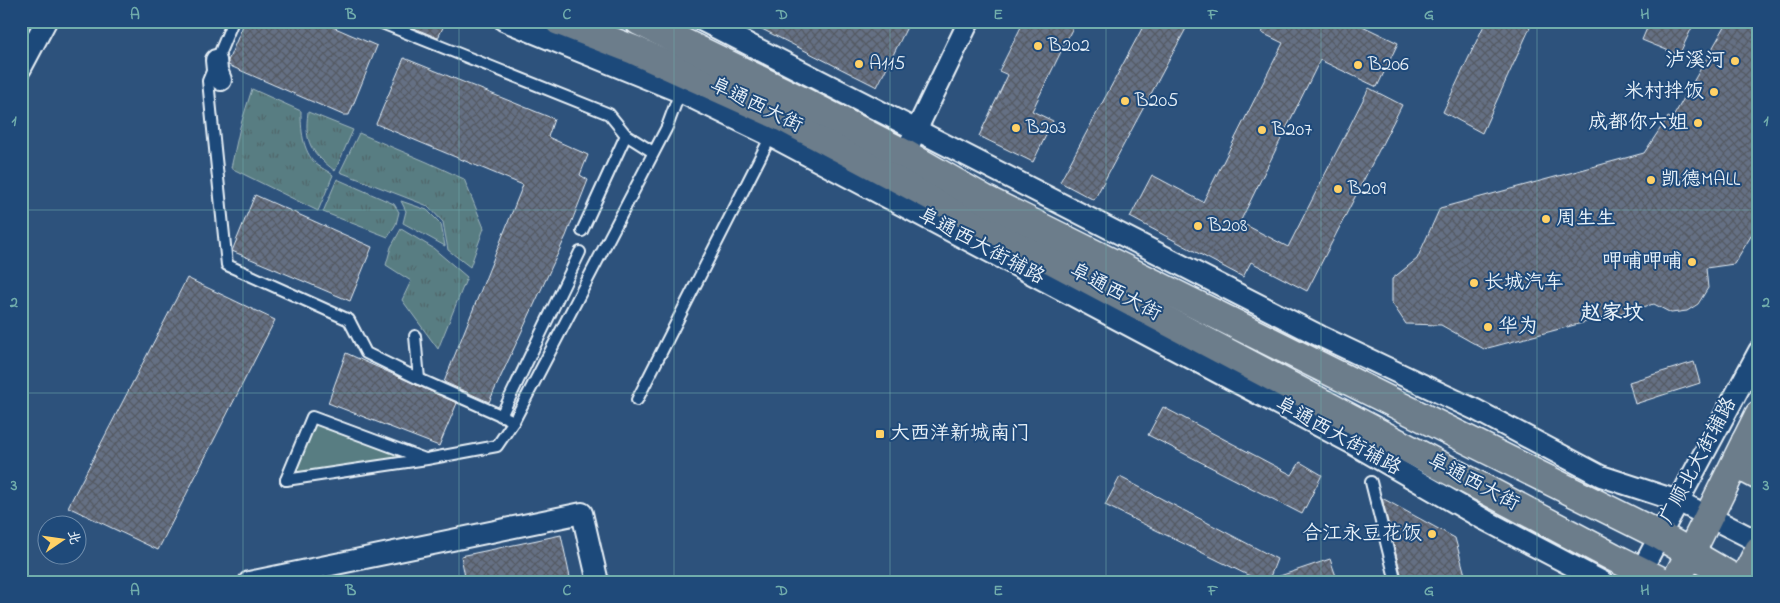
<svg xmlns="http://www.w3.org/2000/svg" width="1780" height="603" font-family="'Indie Flower','LXGW WenKai TC',sans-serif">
<defs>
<pattern id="grass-tufts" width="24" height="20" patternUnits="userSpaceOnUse" patternTransform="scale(1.25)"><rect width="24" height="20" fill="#587d82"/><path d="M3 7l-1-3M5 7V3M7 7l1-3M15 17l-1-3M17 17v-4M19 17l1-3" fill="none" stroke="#506569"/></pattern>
<pattern id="building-cross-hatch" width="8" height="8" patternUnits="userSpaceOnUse" patternTransform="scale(1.25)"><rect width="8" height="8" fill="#657084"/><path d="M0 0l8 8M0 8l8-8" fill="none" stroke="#545a64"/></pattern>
</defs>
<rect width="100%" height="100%" fill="#2d527c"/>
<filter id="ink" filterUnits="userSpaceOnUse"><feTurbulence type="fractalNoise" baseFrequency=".02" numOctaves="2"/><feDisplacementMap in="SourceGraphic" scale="10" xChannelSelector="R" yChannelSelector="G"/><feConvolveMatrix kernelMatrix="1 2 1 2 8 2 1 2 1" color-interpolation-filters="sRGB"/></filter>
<g filter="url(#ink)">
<g fill="url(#grass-tufts)" stroke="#a0b7bd">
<path d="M 252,89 L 301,111 C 301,129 302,150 316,164 C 321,168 328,171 333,175 L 318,211 L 231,168 L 240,127 Z"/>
<path d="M 308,112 L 353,130 L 335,171 C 311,152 304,143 308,112 Z"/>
<polygon points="359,133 427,162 464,179 484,228 470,267 448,250 443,222 428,206 340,172"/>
<polygon points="337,179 394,204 399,212 396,224 388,237 323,212"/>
<polygon points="401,229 433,248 467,277 438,349 402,300 411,281 386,265 391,247"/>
</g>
<g fill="#587d82" stroke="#a0b7bd">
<polygon points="401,201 427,210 441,224 445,246 403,223 406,211"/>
<polygon points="314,424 406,457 294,473"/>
</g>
<g fill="url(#building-cross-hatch)" stroke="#e8f1f8">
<polygon points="245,21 319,21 377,46 349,115 343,115 228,65 228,61"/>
<polygon points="397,21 446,21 438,38"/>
<polygon points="746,21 910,21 877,87"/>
<polygon points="1024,21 1076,21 1032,111 1053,121 1033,162 979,136 1008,75 999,71"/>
<polygon points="1146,21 1190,21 1094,200 1060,182"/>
<polygon points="1267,21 1352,21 1398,43 1377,87 1320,60 1240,222 1288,247 1369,88 1402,105 1307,291 1251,262 1243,277 1130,217 1152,175 1203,202 1283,43 1262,33"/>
<polygon points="1486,21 1533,21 1482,133 1443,112"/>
<polygon points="1650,21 1695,21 1679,55 1642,40"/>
<polygon points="1728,21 1759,21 1759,223 1734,264 1706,268 1708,288 1698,304 1687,311 1671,313 1654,304 1484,349 1441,325 1406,324 1392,303 1392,279 1417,259 1440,208 1644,153 1668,117 1672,119"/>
<polygon points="404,58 554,119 548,137 588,155 580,175 588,180 566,236 489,402 444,382 523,185 376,124"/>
<polygon points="255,195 372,247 350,301 232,251"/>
<polygon points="187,278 275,320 158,550 68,507"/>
<polygon points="346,353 457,403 439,446 328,403"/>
<polygon points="1694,362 1700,383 1635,404 1629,382"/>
<polygon points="1163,407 1292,475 1300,462 1322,475 1302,514 1148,435"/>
<polygon points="1120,477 1277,559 1268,582 1262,582 1105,505"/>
<polygon points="1382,498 1455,538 1467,582 1403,582"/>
<polygon points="561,535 571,582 466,582 461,556"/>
<polygon points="1330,559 1338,582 1272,582 1271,579"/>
</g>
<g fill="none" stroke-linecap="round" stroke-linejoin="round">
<g stroke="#e8f1f8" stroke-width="14">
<g id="lane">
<polyline points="233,21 208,81 227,265 349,320 366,353 419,379 514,421"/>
<polyline points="377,21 609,114 626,135 653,152"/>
<polyline points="582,231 626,135"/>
<polyline points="415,336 419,379"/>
<polyline points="637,400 772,134"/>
<polyline points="501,416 580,252"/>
<polyline points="286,480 427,459 497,446 514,421 667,127 680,92"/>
<polyline points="286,480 312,417 425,459"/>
<polyline points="1371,482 1396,582"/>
</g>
</g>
<g stroke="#e8f1f8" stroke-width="24">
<g id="street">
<polyline points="505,21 680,92 771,136 1353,444 1485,520 1603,582"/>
<polyline points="703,21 1320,336 1476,410 1601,476 1678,501 1759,542"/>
<polyline points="216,60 217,70 221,80"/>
<polyline points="21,68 46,21"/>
<polyline points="910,143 969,21"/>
<polyline points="249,582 582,513 598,582"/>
<polyline points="1635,582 1759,351"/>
</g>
</g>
<g stroke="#e8f1f8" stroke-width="31">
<g id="primary">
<polyline points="559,21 634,50 780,116 1613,557 1663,582"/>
<polyline points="639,21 790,95 905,154 984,199 1659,535 1740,582"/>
<polyline points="1746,441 1746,469 1759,476"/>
<polyline points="1675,582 1691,552 1759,415"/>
<polyline points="1743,582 1759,550"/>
</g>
</g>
<use href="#lane" stroke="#1f4a7a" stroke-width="10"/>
<use href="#street" stroke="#1f4a7a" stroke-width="20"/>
<use href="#primary" stroke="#6c7d8b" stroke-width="28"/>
</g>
</g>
<path fill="none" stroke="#71adac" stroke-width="1" stroke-opacity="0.55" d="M 243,21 L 243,582M 459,21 L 459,582M 674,21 L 674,582M 890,21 L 890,582M 1106,21 L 1106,582M 1321,21 L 1321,582M 1537,21 L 1537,582M 21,210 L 1759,210M 21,393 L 1759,393"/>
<g fill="#ffd166" stroke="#1f4a7a" stroke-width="2">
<circle cx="1038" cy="46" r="5"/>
<circle cx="1735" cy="61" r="5"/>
<circle cx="859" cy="64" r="5"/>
<circle cx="1358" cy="65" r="5"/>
<circle cx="1714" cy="92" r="5"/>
<circle cx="1125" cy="101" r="5"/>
<circle cx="1698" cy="123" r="5"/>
<circle cx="1016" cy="128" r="5"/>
<circle cx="1262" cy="130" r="5"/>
<circle cx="1651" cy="180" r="5"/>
<circle cx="1338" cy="189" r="5"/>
<circle cx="1546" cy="219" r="5"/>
<circle cx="1198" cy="226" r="5"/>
<circle cx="1692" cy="262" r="5"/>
<circle cx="1474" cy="283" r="5"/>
<circle cx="1488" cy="327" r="5"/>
<rect x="875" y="429" width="10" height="10" rx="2.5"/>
<circle cx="1432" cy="534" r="5"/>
</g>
<g text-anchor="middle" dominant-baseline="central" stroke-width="4" stroke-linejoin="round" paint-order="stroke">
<g font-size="20" fill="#e8f1f8" stroke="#1f4a7a" text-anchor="start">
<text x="1048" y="46">B202</text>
<text x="1725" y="61" text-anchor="end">泸溪河</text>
<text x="869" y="64">A115</text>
<text x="1368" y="65">B206</text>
<text x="1704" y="92" text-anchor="end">米村拌饭</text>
<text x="1135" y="101">B205</text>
<text x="1688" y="123" text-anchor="end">成都你六姐</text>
<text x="1026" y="128">B203</text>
<text x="1272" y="130">B207</text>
<text x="1661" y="180">凯德MALL</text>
<text x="1348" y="189">B209</text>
<text x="1556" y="219">周生生</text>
<text x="1208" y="226">B208</text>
<text x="1682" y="262" text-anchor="end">呷哺呷哺</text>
<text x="1484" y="283">长城汽车</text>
<text x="1498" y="327">华为</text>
<text x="890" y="434">大西洋新城南门</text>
<text x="1422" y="534" text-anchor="end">合江永豆花饭</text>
</g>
<g font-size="20" fill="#e8f1f8" stroke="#1f4a7a">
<text transform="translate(756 106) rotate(26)">阜通西大街</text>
<text transform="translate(981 247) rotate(28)">阜通西大街辅路</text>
<text transform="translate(1115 293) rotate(28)">阜通西大街</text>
<text transform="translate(1338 437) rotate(29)">阜通西大街辅路</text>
<text transform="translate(1699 461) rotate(-62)">广顺北大街辅路</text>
<text transform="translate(1473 483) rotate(28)">阜通西大街</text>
</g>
<g font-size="21" font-weight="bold" fill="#e8f1f8" stroke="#1f4a7a">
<text x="1612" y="314">赵家坟</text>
</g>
</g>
<rect width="1780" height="603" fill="none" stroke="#1f4a7a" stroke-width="55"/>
<g transform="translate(62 540) rotate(77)"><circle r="24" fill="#1f4a7a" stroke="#6f8dac"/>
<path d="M0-4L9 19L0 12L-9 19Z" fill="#ffd166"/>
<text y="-8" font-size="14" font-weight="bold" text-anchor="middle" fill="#e8f1f8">北</text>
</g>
<rect x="28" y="28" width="1724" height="548" fill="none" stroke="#71adac" stroke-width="2"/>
<g font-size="16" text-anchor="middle" font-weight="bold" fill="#71adac">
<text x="135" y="19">A</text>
<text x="351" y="19">B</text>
<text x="567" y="19">C</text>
<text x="782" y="19">D</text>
<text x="998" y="19">E</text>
<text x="1213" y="19">F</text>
<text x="1429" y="19">G</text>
<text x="1645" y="19">H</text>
<text x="14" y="125">1</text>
<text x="1766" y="125">1</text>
<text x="14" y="307">2</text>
<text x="1766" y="307">2</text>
<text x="14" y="490">3</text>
<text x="1766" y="490">3</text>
<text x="135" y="595">A</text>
<text x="351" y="595">B</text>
<text x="567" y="595">C</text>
<text x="782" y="595">D</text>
<text x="998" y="595">E</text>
<text x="1213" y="595">F</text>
<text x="1429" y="595">G</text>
<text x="1645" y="595">H</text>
</g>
</svg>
